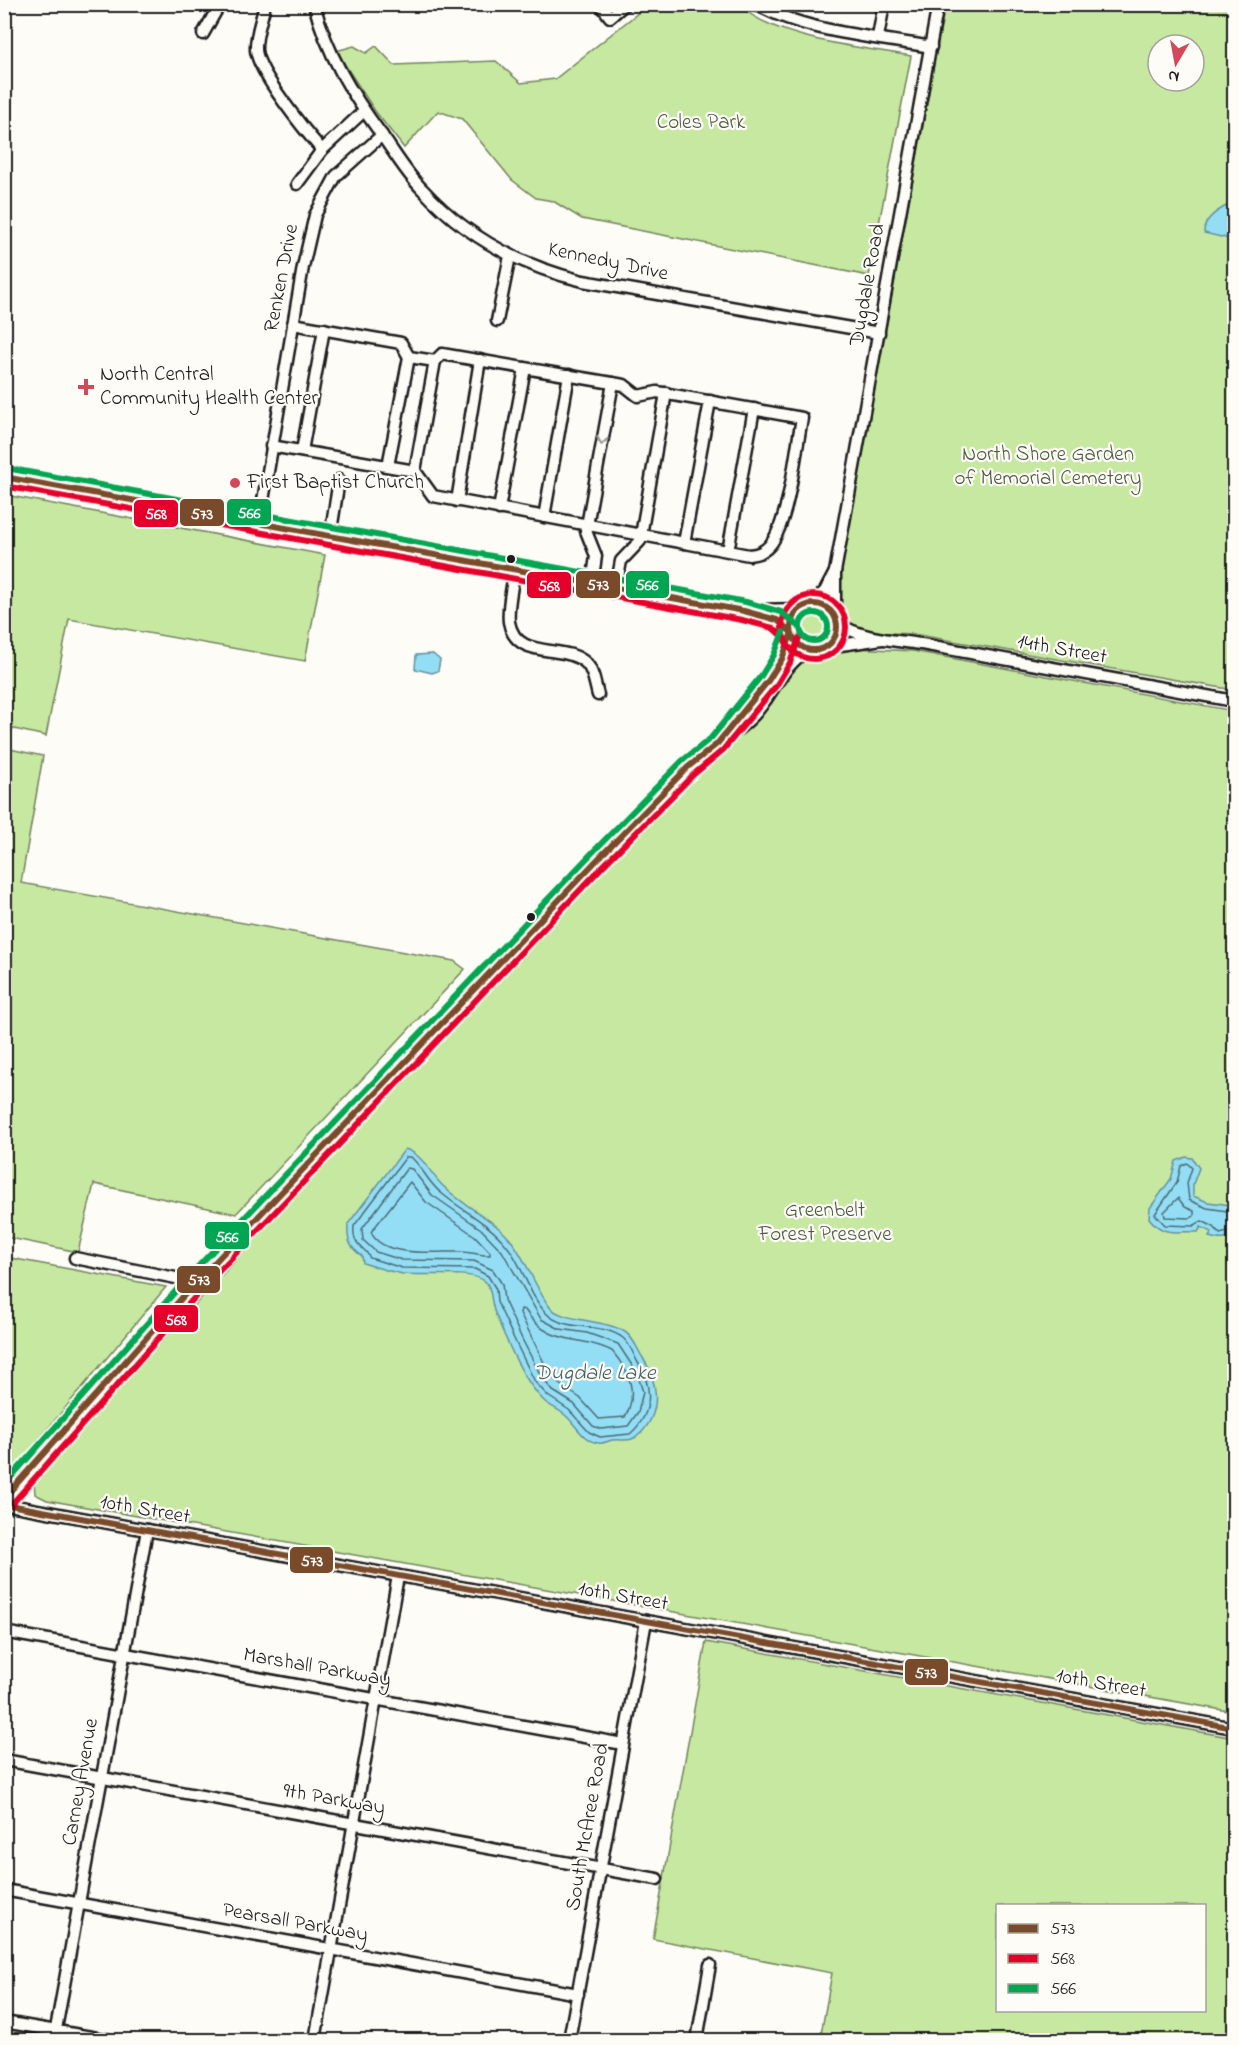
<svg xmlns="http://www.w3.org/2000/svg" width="1239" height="2045" font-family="'Indie Flower',sans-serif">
<rect width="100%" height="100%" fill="#fdfcf7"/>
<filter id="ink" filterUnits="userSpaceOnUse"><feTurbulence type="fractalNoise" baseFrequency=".0167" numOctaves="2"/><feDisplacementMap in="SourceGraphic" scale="12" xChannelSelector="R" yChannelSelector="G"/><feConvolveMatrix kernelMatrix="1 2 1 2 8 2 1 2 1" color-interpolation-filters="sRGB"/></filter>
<g filter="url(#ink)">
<g fill="#c7e8a0" stroke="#72825e" stroke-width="1.5" fill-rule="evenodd">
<path d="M 738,4 C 774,40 861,47 911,56 L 869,276 L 582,219 L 553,201 L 536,198 L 512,180 L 462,119 L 438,111 L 404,148 L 375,111 L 336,51 L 354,46 L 366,53 L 376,46 L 394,65 L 496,61 L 521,83 L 555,79 L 648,5 Z"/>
<path d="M 945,5 L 1234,5 L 1234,690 L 913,634 C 869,630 842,642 838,589 ZM 1158,45 L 1194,45 L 1194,81 L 1158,81 Z"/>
<polygon points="5,495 325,555 305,661 69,619 46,736 5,727"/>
<circle cx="814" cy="627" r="14"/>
<polygon points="853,648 913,651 1234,711 1234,1712 47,1500 35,1494 34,1481 652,804 771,704 799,659 812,654"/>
<polygon points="5,748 43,756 21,883 454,961 465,969 236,1214 94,1184 78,1252 5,1237"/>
<polygon points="5,1257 166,1287 5,1480 4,1257"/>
<path d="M 706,1642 L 1234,1738 L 1234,2040 L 820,2040 L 832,1973 L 653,1939 ZM 998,1906 L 1204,1906 L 1204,2010 L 998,2010 Z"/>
</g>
<g fill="#94def5" stroke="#64909e" stroke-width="1.5">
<path d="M 1234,202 L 1234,240 L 1204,233 C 1203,217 1222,208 1234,202 Z"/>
<polygon points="433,654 440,660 438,671 432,673 415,669 416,655"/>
<path d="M 405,1149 C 424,1155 429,1173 443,1186 C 465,1208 494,1218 513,1243 C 527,1262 535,1287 549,1306 C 560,1322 605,1319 625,1332 C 634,1338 637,1349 643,1358 C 657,1381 663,1410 641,1433 C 631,1443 625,1439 612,1440 C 608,1441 603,1444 599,1443 C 583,1442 576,1424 565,1415 C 558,1409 549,1406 543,1400 C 522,1379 506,1339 495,1313 C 490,1303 493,1286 483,1280 C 471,1271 421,1276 403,1274 C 390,1272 376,1267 363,1263 L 362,1256 C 349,1247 347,1240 348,1224 Z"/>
<path d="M 1186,1157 L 1192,1158 L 1199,1168 L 1193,1184 L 1193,1196 L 1208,1202 L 1231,1205 L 1234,1210 L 1234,1234 C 1226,1241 1220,1240 1209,1237 L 1212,1232 L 1201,1227 L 1198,1232 C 1175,1230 1165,1238 1149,1218 L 1150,1208 L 1171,1179 L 1176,1161 Z"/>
</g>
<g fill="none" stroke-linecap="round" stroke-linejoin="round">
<g stroke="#4c6a73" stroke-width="1.5">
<path d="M 406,1157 L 411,1157 C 422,1167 428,1182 440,1192 C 462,1211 488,1222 507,1246 C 523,1265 528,1294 546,1313 C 565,1333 601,1321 623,1338 C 630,1344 633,1353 637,1361 C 653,1386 654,1413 630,1434 L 600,1437 L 589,1432 L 569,1410 L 548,1396 L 535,1382 L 516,1343 L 497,1302 L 496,1289 L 488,1276 L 475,1269 L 402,1268 L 370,1258 C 363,1243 352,1248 354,1226 Z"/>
<polygon points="407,1168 412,1169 432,1195 481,1229 502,1251 541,1319 560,1329 587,1333 618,1344 637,1373 643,1392 638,1412 628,1426 601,1429 593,1426 574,1404 553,1391 542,1378 522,1339 504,1300 502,1284 493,1270 474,1261 402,1260 376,1252 363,1240 362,1229"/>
<path d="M 410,1182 L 426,1202 L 475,1236 L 490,1252 L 490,1255 C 482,1256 471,1252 462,1252 C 438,1251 382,1259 371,1232 Z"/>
<polygon points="1178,1198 1185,1207 1194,1211 1194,1216 1190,1218 1165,1217 1164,1212"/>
<polyline points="1234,1212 1207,1208 1189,1200 1187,1183 1192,1168 1187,1163 1181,1166 1177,1182 1155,1214 1165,1225 1193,1226 1202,1221 1214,1227 1220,1234 1234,1230"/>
<path d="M 521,1309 L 525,1310 C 549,1347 578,1334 612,1351 C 629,1371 639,1393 625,1417 L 599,1419 L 580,1398 L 559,1384 L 549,1373 L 520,1313 Z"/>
</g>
<g stroke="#1c1c1c" stroke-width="15">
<g id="minor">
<path d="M 265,4 C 262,19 255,36 256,50 C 258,73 306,132 322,150"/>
<path d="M 314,4 C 327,54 351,93 381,134 C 394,152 406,173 422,189 C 465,236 521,266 583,281 L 879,333"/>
<polyline points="600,4 610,17 625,4"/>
<path d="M 756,4 C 804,32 876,37 931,47"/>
<polyline points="203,34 220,4"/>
<polyline points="878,37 884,4"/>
<polyline points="297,184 322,150 364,111"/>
<polyline points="497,321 510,256"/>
<polyline points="293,324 401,343 409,357 435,361"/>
<path d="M 442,354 L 624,385 L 638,396 L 657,392 L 802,418 C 796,449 789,522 770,545 C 764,552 758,554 749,555 L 433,496 L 415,471 L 435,361 Z"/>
<polyline points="271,446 415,471"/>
<polyline points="302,451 324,329"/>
<polyline points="388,466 409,357"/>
<polyline points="4,477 744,611 777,620 791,632"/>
<polyline points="457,501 480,360"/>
<polyline points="499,509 525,368"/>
<polyline points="544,517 569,375"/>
<polyline points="259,524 303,267 315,215 336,176 382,135"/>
<polyline points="330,537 339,480"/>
<polyline points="684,543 710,401"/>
<polyline points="728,551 754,409"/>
<path d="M 514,570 C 513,587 507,605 509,622 C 516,662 566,642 587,664 C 594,672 595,685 598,695"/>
<polyline points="592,584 596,556 586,531 613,383"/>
<polyline points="616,588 621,561 640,541 666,393"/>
<circle cx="814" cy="627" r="23"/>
<polyline points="812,604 825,591 835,572"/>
<polyline points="754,610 798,609"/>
<polyline points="835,618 835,572 938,4"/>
<path d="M 837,623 C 863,640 897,640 927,645 L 1234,701"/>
<polyline points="827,647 882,639"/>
<path d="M 724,734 C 750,702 778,675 791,635"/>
<polyline points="75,1258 196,1282"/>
<path d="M 4,1499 L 196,1282 L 688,767 C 709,750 733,736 752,717 C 772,697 783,663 809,650"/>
<polyline points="4,1504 1234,1728"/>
<polyline points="4,1632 623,1744"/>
<polyline points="4,1760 657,1879"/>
<polyline points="4,1890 578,1994"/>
<polyline points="4,2022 109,2040"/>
<polyline points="54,2040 147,1530"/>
<polyline points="315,2040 398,1576"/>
<polyline points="569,2040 646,1621"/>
<polyline points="697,2040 710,1965"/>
</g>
</g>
<use href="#minor" stroke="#fdfcf7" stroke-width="10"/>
<g stroke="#fdfcf7" stroke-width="10">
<g id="bus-1">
<polyline points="4,477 744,611 777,620 791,632"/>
<circle cx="814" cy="627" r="23"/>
<polyline points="4,1498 196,1282 596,861 688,767 717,744 768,681 782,659 791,635"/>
<polyline points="4,1504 1234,1728"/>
</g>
</g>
<g stroke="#fdfcf7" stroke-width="10">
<g id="bus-2">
<polyline points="4,486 742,620 773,628 785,639"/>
<circle cx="814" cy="627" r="32"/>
<polyline points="11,1505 203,1288 602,867 694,774 723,750 776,686 790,663 799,638"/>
</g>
</g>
<g stroke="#fdfcf7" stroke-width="10">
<g id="bus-3">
<polyline points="6,468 746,602 781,612 797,625"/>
<circle cx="814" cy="627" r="14"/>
<polyline points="4,1485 189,1276 590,855 682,761 711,738 761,676 774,655 783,632"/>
</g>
</g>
<use href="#bus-1" stroke="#7a4b2a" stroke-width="6"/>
<use href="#bus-2" stroke="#e4002b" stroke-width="6"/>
<use href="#bus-3" stroke="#00a651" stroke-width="6"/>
</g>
<defs><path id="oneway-chevron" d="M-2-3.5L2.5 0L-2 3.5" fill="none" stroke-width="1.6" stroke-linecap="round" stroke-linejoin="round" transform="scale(1.5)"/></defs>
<use stroke="#989794" href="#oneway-chevron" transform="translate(602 441) rotate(100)"/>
</g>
<g fill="#d1495b" stroke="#fdfcf7" stroke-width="2">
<path d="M83 378h6v6h6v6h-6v6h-6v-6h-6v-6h6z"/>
<circle cx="235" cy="483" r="6"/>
</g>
<g fill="#1c1c1c" stroke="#fdfcf7" stroke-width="2">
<circle cx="511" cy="559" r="5"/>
<circle cx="531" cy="917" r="5"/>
</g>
<g text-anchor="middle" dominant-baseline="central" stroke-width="4.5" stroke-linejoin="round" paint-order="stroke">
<g font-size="21" fill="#4f5944" stroke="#fdfcf7">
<text x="701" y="123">Coles Park</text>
<text x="1048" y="455">North Shore Garden<tspan x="1048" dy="24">of Memorial Cemetery</tspan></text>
<text x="825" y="1211">Greenbelt<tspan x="825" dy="24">Forest Preserve</tspan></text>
</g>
<g font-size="21" fill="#1c1c1c" stroke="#fdfcf7">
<text transform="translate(608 262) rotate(12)">Kennedy Drive</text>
<text transform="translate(282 278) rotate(-79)">Renken Drive</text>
<text transform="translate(868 285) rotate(-80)">Dugdale Road</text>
<text transform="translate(1062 650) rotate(10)">14th Street</text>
<text transform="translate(145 1510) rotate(10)">10th Street</text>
<text transform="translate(623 1597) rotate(10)">10th Street</text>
<text transform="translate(317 1668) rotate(10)">Marshall Parkway</text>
<text transform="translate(1101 1684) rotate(10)">10th Street</text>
<text transform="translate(81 1782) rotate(-80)">Carney Avenue</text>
<text transform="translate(334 1800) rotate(10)">9th Parkway</text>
<text transform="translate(588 1827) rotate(-80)">South McAree Road</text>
<text transform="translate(295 1923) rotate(10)">Pearsall Parkway</text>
</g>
<g font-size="21" fill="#1c1c1c" stroke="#fdfcf7" text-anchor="start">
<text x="100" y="375">North Central<tspan x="100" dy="24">Community Health Center</tspan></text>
<text x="247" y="483">First Baptist Church</text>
</g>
<g font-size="22" font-style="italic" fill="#466068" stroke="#fdfcf7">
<text x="595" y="1374">Dugdale Lake</text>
</g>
</g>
<g stroke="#fdfcf7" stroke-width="2">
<rect x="226" y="498" width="46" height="28" rx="6" fill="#00a651"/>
<rect x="179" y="498" width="46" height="29" rx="6" fill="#7a4b2a"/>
<rect x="133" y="499" width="46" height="29" rx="6" fill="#e4002b"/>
<rect x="625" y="570" width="45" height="29" rx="6" fill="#00a651"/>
<rect x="575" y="570" width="46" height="29" rx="6" fill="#7a4b2a"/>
<rect x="526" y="571" width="46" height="28" rx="6" fill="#e4002b"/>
<rect x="204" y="1221" width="46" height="29" rx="6" fill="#00a651"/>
<rect x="176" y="1265" width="45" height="29" rx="6" fill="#7a4b2a"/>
<rect x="153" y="1304" width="46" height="29" rx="6" fill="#e4002b"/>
<rect x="289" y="1546" width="45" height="28" rx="6" fill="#7a4b2a"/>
<rect x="904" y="1658" width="45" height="28" rx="6" fill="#7a4b2a"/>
</g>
<g font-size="16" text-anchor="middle" font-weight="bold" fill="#fff">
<text x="249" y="518">566</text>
<text x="202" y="519">573</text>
<text x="156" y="519">568</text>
<text x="647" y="590">566</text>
<text x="598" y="590">573</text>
<text x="549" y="591">568</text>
<text x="227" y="1242">566</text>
<text x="199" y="1285">573</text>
<text x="176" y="1325">568</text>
<text x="312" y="1566">573</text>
<text x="926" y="1678">573</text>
</g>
<rect width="1239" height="2045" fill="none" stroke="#fdfcf7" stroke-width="24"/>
<rect x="12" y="12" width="1215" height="2021" fill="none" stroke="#1c1c1c" stroke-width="2" filter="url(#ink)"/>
<rect x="996" y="1904" width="210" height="108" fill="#fdfcf7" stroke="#a3a29f" stroke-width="1.5"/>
<rect x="1008" y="1924" width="30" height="9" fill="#7a4b2a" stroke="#a3a29f" stroke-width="1.5"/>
<text x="1050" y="1934" font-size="18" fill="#1c1c1c">573</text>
<rect x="1008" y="1954" width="30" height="9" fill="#e4002b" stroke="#a3a29f" stroke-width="1.5"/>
<text x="1050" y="1964" font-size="18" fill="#1c1c1c">568</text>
<rect x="1008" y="1984" width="30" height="9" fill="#00a651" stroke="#a3a29f" stroke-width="1.5"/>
<text x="1050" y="1994" font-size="18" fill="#1c1c1c">566</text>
<g transform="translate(1176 63) rotate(190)"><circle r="28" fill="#fdfcf7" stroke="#a3a29f" stroke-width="1.5"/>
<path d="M0-4.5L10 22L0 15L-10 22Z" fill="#d1495b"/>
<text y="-9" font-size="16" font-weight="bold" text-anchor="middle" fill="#1c1c1c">N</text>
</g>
</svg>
